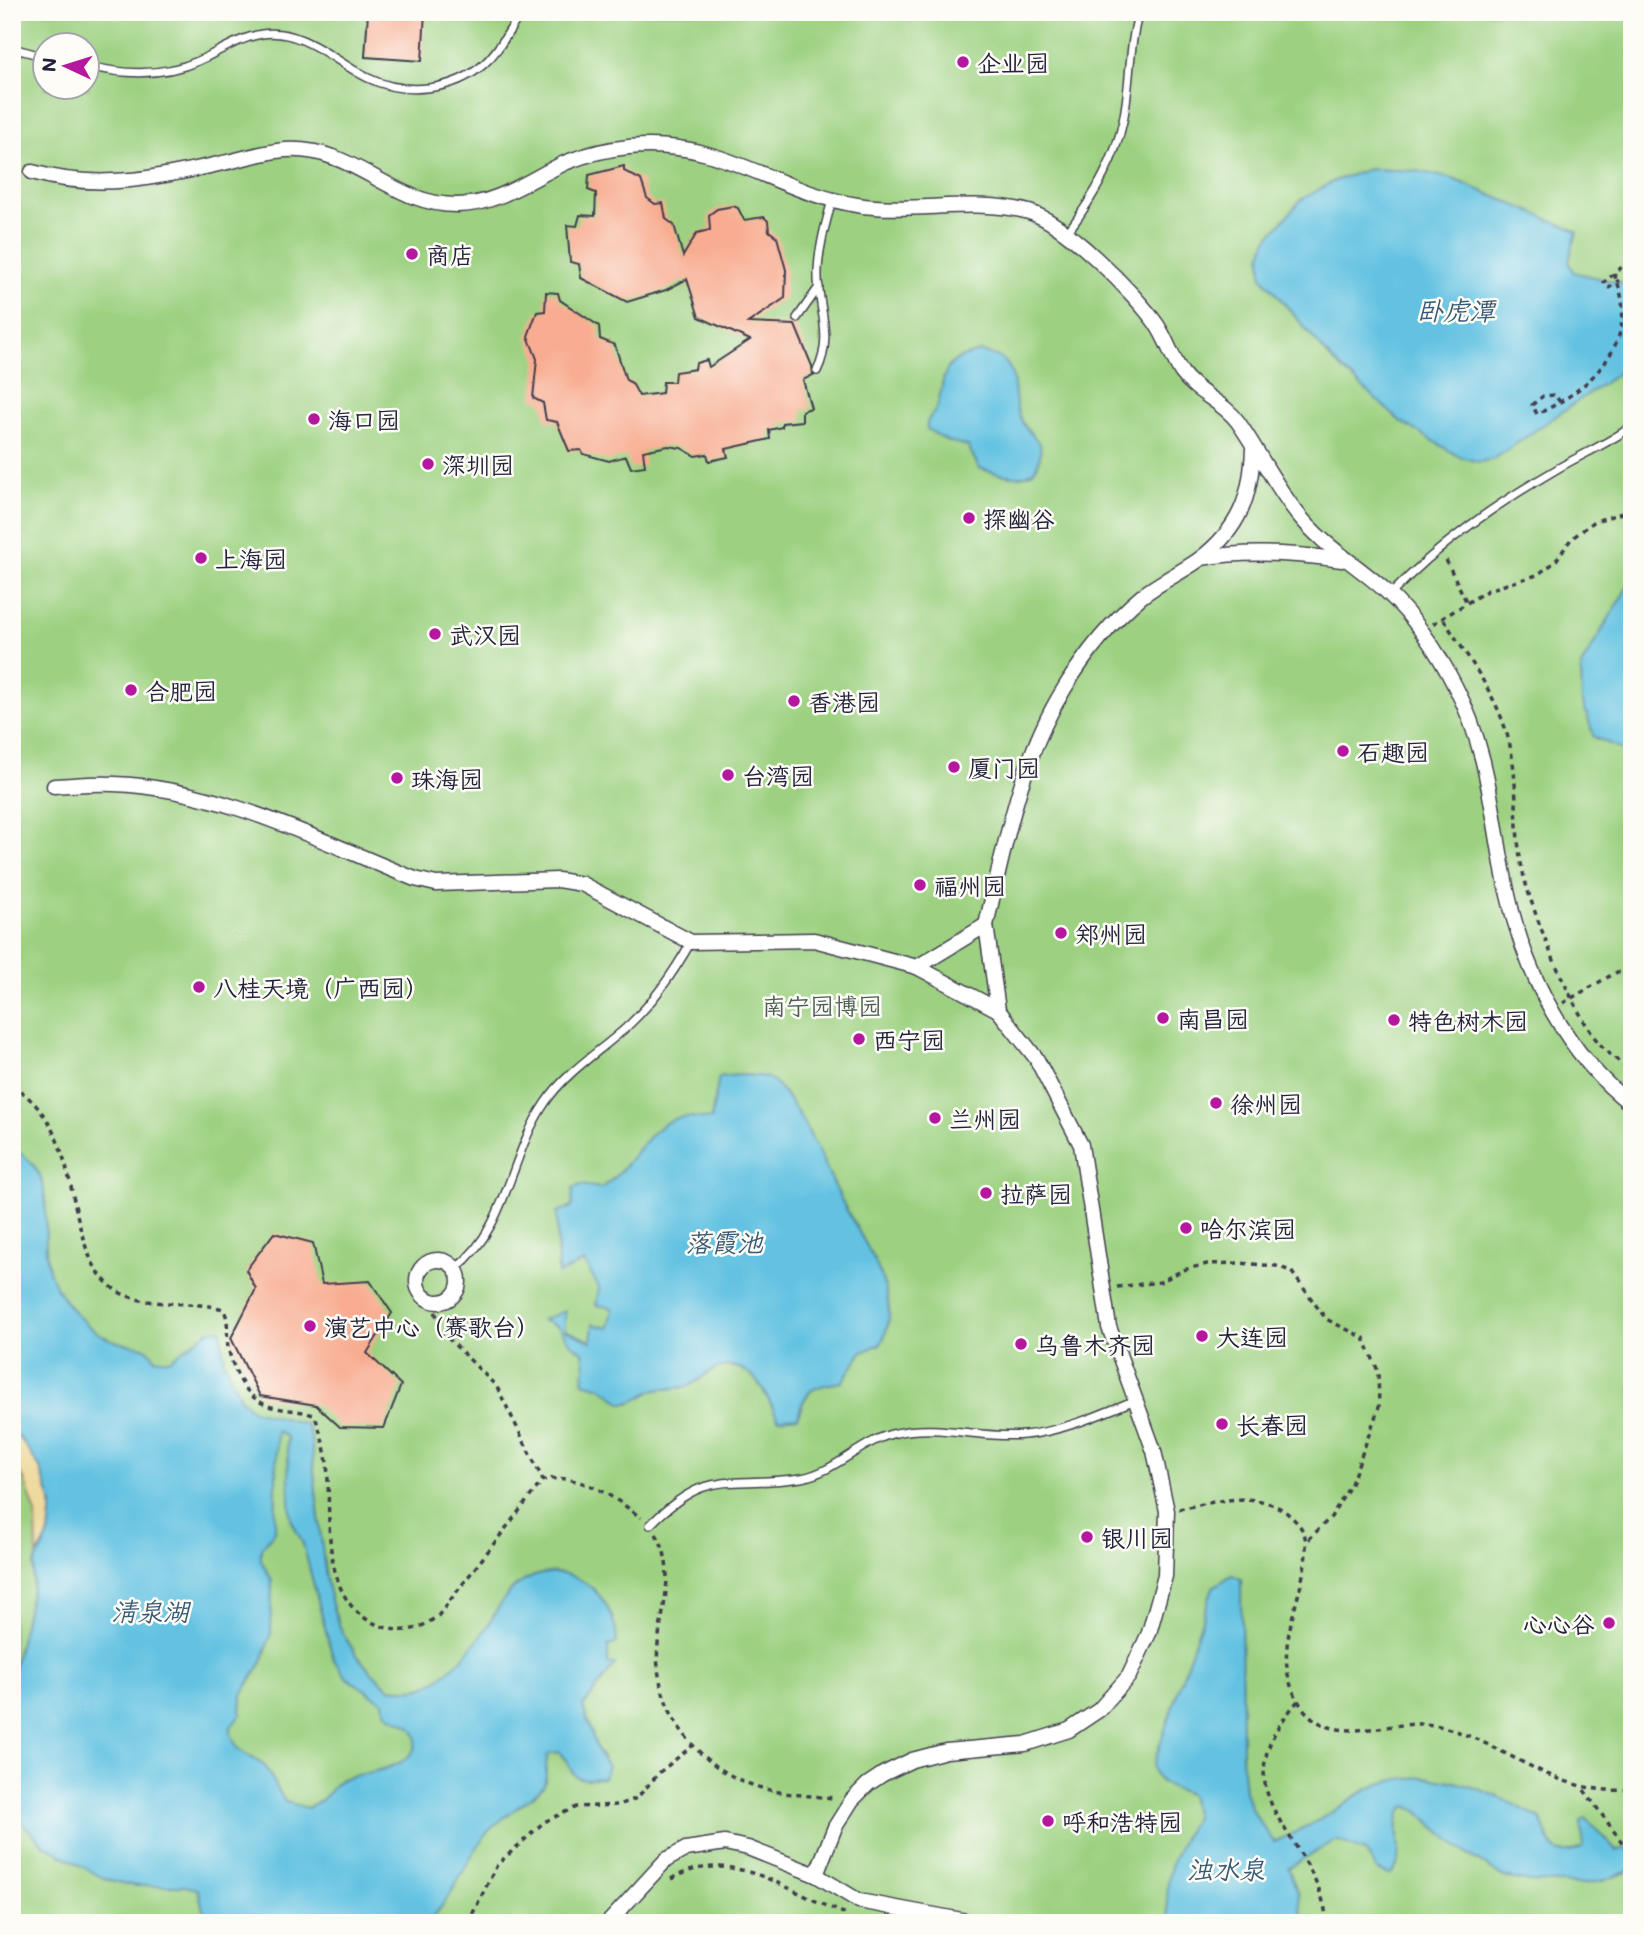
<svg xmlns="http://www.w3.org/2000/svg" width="1644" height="1935" font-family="Mali,'LXGW WenKai TC',sans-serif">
<rect width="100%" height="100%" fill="#fdfcf7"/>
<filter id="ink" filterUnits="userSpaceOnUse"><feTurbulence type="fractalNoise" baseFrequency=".0143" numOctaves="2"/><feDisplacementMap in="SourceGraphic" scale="14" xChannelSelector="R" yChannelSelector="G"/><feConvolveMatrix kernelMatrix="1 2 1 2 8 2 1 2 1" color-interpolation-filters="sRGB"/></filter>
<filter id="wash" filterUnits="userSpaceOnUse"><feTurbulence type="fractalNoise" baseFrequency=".00686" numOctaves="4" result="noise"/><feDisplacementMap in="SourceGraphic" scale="28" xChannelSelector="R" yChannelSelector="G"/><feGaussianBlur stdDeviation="1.57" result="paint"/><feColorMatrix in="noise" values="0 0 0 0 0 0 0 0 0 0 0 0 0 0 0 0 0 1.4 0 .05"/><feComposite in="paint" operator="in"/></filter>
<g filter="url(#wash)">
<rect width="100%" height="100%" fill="#efddbc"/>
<path fill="#9dd181" stroke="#607a5e" stroke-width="2" fill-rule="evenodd" d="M 12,12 L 1632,12 L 1632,1923 L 12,1923 ZM 46,46 L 88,46 L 88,88 L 46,88 Z"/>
<path fill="#eeda9e" stroke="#887e6c" stroke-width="2" d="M 12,1434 C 42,1451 60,1505 48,1536 C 46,1543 41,1549 37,1555 L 36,1514 L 24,1479 L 12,1462 Z"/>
<g fill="#64c2e2" stroke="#43728e" stroke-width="2" fill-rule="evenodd">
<polygon points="1369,169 1418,171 1453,179 1577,231 1569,261 1573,272 1623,284 1632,291 1632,354 1617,374 1494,459 1479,462 1460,457 1400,421 1331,359 1262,277 1261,257 1267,239 1301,200 1334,181"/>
<path d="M 980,352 C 1028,358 1006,393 1022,422 C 1027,430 1034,437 1040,444 C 1044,488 1007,477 979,468 L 968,446 L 947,441 L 927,429 C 925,417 935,415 938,404 C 946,371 942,360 980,352 Z"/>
<polygon points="1632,579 1632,754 1594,737 1582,700 1581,666"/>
<path d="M 739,1075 C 751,1076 766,1074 775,1083 C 802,1109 827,1171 844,1205 C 859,1233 878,1261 886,1292 C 891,1311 890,1326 881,1344 L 862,1352 L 842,1382 C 813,1387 806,1387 798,1417 L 778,1419 C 766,1393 749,1354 713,1370 C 704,1374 699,1382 690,1385 C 679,1390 665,1387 652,1391 C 642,1395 634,1404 622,1403 L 601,1387 L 583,1382 L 585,1367 L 583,1352 L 571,1344 L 559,1327 L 542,1320 L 565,1311 L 565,1330 L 591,1341 L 593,1324 L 609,1328 L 613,1308 L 596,1305 L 599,1288 L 584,1262 L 558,1274 L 557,1212 L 572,1207 L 573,1188 L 581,1185 L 601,1188 C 630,1171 648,1120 683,1117 C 692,1116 701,1119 711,1119 L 719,1077 Z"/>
<path d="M 12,1149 C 67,1173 33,1239 53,1281 C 65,1305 91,1335 118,1342 C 135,1347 146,1342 155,1358 L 169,1360 L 210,1330 L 221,1329 L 224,1361 L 240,1398 L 252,1410 L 306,1424 L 311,1437 C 313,1467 317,1497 320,1528 C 327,1596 332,1643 390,1688 C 401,1689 416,1691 427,1686 C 451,1673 474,1647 488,1625 C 496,1612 504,1595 516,1586 C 563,1551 616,1591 617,1643 L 608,1646 L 608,1664 L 615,1664 L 583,1707 L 598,1752 L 608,1766 L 603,1778 C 564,1782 580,1774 559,1752 L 548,1754 C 545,1764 547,1776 544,1785 C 540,1794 498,1819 487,1833 C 465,1862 454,1897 427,1923 L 210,1923 L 204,1913 L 198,1889 L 184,1886 L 135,1886 L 105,1879 L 44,1845 L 12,1813 L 12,1675 L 32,1589 L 34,1565 L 49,1534 L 52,1504 L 40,1468 L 20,1438 L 12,1434 ZM 277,1431 L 287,1437 L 291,1519 L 303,1544 L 333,1658 L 346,1677 L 383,1702 C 386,1720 396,1717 409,1726 C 414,1730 416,1734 416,1741 C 414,1770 363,1772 342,1779 C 327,1789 331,1798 308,1808 L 285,1802 L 265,1766 L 238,1749 L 231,1734 L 231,1727 L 241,1714 L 242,1694 L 262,1662 L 271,1634 L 272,1581 L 261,1560 L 261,1549 L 275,1531 Z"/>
<path d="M 1232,1575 L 1241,1579 L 1242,1759 L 1245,1791 L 1251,1809 L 1274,1842 C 1293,1834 1314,1824 1332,1812 C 1345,1804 1358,1793 1373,1787 C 1429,1762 1492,1791 1541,1819 C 1550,1844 1552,1862 1584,1847 L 1581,1822 L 1586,1818 L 1616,1851 L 1632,1846 L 1632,1870 L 1603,1881 L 1582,1884 L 1531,1882 L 1504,1877 L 1464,1852 L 1416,1810 L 1405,1806 C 1387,1825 1410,1860 1390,1875 L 1377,1870 L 1365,1851 L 1336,1840 L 1288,1868 L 1298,1893 L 1304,1923 L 1170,1923 C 1162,1876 1172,1856 1195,1817 L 1190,1795 C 1172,1785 1157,1789 1153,1765 L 1213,1587 Z"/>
</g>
<g id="blocks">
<g fill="#f8ad92">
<polygon points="368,12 425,12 422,61 365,57"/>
<polygon points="624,166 624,171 641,180 647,198 655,204 663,203 666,219 674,225 683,256 697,233 710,230 709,215 717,209 733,206 738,208 744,220 764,217 768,221 769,231 777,237 786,270 785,298 748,323 795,325 812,366 813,375 803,380 811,408 802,411 802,421 782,423 782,427 769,430 770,439 726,449 728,457 709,461 707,454 695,456 681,448 668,446 643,451 645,466 631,468 626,456 609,461 583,454 581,450 569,451 557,422 546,420 543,403 533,398 537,359 528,336 537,312 545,311 546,292 558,293 560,300 599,326 600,339 615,345 626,380 632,383 639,396 662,393 663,382 674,382 675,372 695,369 696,363 707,360 709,367 750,340 699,317 687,279 666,290 627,302 581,278 579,264 570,262 567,225 577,226 580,215 595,216 596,193 588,190 589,175"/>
<polygon points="274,1233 313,1243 322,1284 370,1281 392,1313 367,1353 401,1385 384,1428 340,1427 316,1405 260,1396 231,1338 256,1289 246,1270"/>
</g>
</g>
</g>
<g filter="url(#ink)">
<use href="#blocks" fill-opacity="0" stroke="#413e4e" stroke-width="2"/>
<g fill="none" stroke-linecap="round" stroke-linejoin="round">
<g stroke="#413e4e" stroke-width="10">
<g id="service">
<polyline points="12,48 46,57"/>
<path d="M 88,66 C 125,75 162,77 198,61 C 219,52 238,38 262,34 C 303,28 335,62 368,78 C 405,96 454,91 484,64 C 501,49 509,29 522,12"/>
<path d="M 1067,233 C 1091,201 1115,161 1123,121 C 1131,84 1128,48 1139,12"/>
<polyline points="797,318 819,287"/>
<path d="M 817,371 C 835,334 816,305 818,270 C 819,246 826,223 832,200"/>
<path d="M 1390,595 C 1440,543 1495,505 1557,469 C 1582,454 1608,444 1632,426"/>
<path d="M 455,1269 C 508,1228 509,1156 545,1103 C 567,1070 603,1050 631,1023 C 656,999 674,972 691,942"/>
<path d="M 650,1525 C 710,1465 728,1489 801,1478 C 836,1472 862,1440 896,1433 C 938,1423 982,1439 1024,1435 C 1060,1432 1102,1414 1135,1400"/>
</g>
</g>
<g stroke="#413e4e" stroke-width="17">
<g id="minor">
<path d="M 32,172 C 97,191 158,178 223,163 C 244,159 265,151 286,150 C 355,146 390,205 457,205 C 498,205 531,178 567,162 C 587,154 608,149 629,147 C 722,138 772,191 857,205 C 912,214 976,197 1029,212 C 1063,221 1137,295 1157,325 C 1167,340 1172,358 1182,373 C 1197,394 1224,402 1238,422 C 1259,452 1274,484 1297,513 C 1324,547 1355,563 1386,591 C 1414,617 1438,652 1455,686 C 1491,755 1492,822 1508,895 C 1525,973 1567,1056 1632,1105"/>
<path d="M 1201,558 C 1249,550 1295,553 1342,560"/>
<path d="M 54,786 C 74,785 94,783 114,784 C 219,788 318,840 415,879 L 436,884 L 558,880 L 582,884 L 691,942 L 814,940 L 917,967 L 986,925 L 998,1010 L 1036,1058 L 1081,1145 L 1109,1327 L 1154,1451 L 1167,1511 L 1165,1576 L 1149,1633 L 1129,1676 L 1099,1710 L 1069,1730 L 1025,1744 L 946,1751 L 912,1760 L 883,1774 L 868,1784 L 852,1800 L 835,1827 L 816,1875"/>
<path d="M 986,925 C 1005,846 1020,759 1064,689 C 1085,654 1111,622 1142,596 C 1160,582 1182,572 1200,559 C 1240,528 1251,497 1253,449"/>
<polyline points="917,967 998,1010"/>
<circle cx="438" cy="1281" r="21"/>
<polyline points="608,1923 666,1860 686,1849 725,1843 748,1848 816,1875 859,1901 978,1923"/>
</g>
</g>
<g stroke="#413e4e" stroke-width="3.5" stroke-dasharray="5 5" stroke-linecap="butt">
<polyline points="1614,274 1604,282 1609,288 1619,280"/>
<path d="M 1560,402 L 1555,395 L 1543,396 L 1532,405 L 1537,414 C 1591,390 1644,339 1614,274 L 1632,258"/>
<polyline points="1446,560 1468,605"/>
<path d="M 1444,620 C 1466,655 1494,691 1506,731 C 1520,774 1513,819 1521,863 C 1528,905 1572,1011 1599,1043 C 1608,1054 1621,1063 1632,1071"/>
<polyline points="1433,624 1488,590 1537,575 1555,562 1571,539 1595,521 1632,510"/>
<polyline points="1563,1003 1617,972 1632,970"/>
<path d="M 12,1085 C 90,1134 59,1246 113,1288 C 141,1310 190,1299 223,1309 C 230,1319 226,1335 228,1347 C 234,1374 248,1404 277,1408 C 291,1411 302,1410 315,1416 C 320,1431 325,1447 327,1463 C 332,1518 317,1607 384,1627 C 406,1634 420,1629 438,1616 L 543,1480 C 578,1472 615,1497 641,1518"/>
<polyline points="1117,1287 1160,1282 1183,1270 1207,1264 1240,1263 1276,1266 1291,1271 1326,1319 1364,1338 1378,1371 1379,1407 1351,1484 1331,1517 1306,1542"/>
<polyline points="433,1302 440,1330 497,1387 543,1480"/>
<path d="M 1179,1509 C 1214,1502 1257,1489 1287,1513 C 1297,1522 1305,1529 1306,1543 C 1308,1596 1268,1647 1297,1699 C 1329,1757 1394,1713 1443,1727 C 1508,1745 1561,1799 1632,1789"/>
<path d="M 656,1534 C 677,1568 662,1607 658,1644 C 652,1706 694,1764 752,1785 C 778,1794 808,1796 836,1798"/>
<path d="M 1298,1701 C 1211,1800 1318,1831 1327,1923"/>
<polyline points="1584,1790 1632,1856"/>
<path d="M 671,1879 C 733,1844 789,1894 847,1914"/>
<polyline points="12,1901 22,1923"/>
<polyline points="868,1920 880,1923"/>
<polyline points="468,1923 497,1865 544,1822 576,1807 619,1805 637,1798 660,1772 692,1746"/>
</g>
<use href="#service" stroke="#fff" stroke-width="7"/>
<use href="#minor" stroke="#fff" stroke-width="14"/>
</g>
</g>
<g fill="#b5179e" stroke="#fdfcf7" stroke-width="2.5">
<circle cx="963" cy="62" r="7"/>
<circle cx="412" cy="254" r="7"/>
<circle cx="314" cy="419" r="7"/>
<circle cx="428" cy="464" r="7"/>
<circle cx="969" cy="518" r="7"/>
<circle cx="201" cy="558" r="7"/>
<circle cx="435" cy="634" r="7"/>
<circle cx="131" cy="690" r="7"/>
<circle cx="794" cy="701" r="7"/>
<circle cx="1343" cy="751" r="7"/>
<circle cx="954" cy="767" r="7"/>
<circle cx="728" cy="775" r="7"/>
<circle cx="397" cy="778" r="7"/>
<circle cx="920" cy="885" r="7"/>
<circle cx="1061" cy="933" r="7"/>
<circle cx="199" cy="987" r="7"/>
<circle cx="1163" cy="1018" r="7"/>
<circle cx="1394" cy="1020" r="7"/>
<circle cx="859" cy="1039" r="7"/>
<circle cx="1216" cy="1103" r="7"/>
<circle cx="935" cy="1118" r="7"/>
<circle cx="986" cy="1193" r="7"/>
<circle cx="1186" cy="1228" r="7"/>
<circle cx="310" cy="1326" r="7"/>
<circle cx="1202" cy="1336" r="7"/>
<circle cx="1021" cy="1344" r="7"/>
<circle cx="1222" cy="1424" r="7"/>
<circle cx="1087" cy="1537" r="7"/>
<circle cx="1609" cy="1623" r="7"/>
<circle cx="1048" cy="1821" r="7"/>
</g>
<g text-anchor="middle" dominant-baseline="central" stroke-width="5" stroke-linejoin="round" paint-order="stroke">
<g font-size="24" fill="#22223b" stroke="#fdfcf7" text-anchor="start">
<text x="977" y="62">企业园</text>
<text x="426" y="254">商店</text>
<text x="328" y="419">海口园</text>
<text x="442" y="464">深圳园</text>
<text x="983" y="518">探幽谷</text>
<text x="215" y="558">上海园</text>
<text x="449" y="634">武汉园</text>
<text x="145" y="690">合肥园</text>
<text x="808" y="701">香港园</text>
<text x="1357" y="751">石趣园</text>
<text x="968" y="767">厦门园</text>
<text x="742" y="775">台湾园</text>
<text x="411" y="778">珠海园</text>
<text x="934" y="885">福州园</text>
<text x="1075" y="933">郑州园</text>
<text x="213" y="987">八桂天境（广西园）</text>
<text x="1177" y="1018">南昌园</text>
<text x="1408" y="1020">特色树木园</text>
<text x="873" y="1039">西宁园</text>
<text x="1230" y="1103">徐州园</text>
<text x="949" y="1118">兰州园</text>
<text x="1000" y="1193">拉萨园</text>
<text x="1200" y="1228">哈尔滨园</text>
<text x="324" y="1326">演艺中心（赛歌台）</text>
<text x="1216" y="1336">大连园</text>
<text x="1035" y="1344">乌鲁木齐园</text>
<text x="1236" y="1424">长春园</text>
<text x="1101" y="1537">银川园</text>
<text x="1595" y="1623" text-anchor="end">心心谷</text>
<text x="1062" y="1821">呼和浩特园</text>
</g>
<g font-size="24" fill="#4d5f54" stroke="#fdfcf7">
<text x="822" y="1005">南宁园博园</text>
</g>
<g font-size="26" font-style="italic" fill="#395a75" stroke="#fdfcf7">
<text x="1456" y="310">卧虎潭</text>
<text x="724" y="1242">落霞池</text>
<text x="150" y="1611">清泉湖</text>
<text x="1226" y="1869">浊水泉</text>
</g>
</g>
<rect width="1644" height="1935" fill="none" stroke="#fdfcf7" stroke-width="42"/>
<g transform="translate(66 66) rotate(274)"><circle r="33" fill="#fdfcf7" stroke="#a5a5ac" stroke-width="2"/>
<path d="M0-5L12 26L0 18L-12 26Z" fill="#b5179e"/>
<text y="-10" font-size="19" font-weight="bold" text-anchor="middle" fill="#22223b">N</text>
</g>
</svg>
